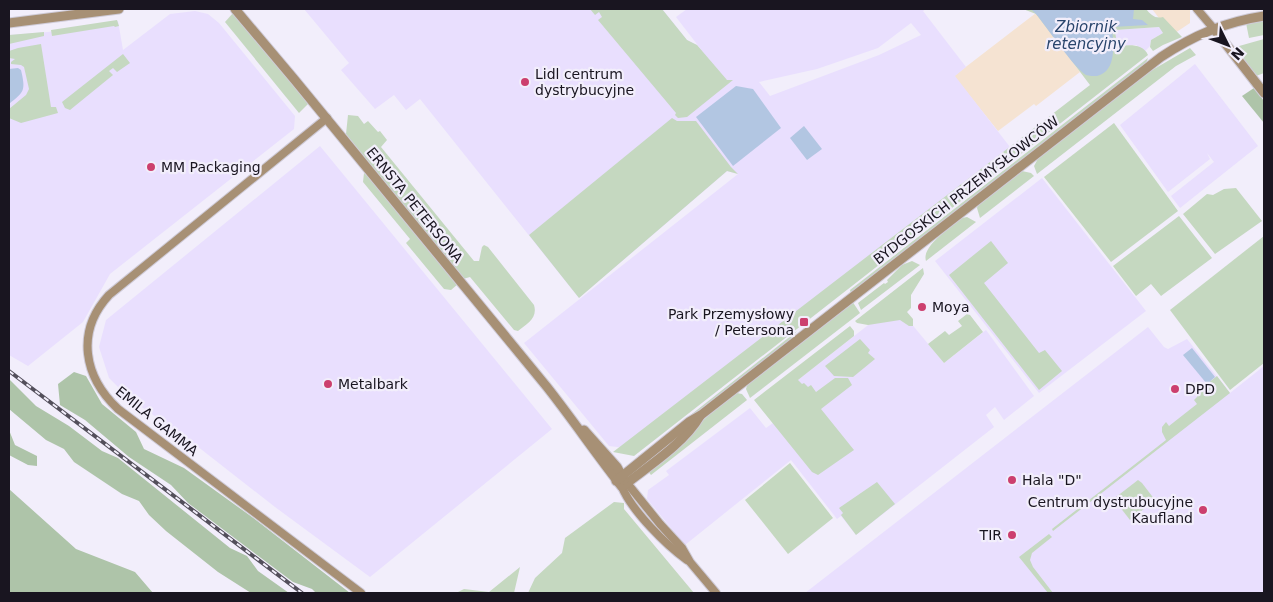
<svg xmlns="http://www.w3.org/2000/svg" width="1273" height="602" font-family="'DejaVu Sans',sans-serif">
<rect width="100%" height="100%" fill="#f2eefb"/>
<g fill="#f5e3d2">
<polygon points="1152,9 1190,9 1190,23 1172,35"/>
<polygon points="1036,13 1080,72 1036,106 1034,104 998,131 954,76"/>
</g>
<g fill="#e9dffe" fill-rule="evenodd">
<path d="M 304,9 L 662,9 L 687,40 L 697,45 L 703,52 L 676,17 L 687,9 L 926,9 L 923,11 L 966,67 L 955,76 L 1010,147 L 894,236 L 625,448 L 609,446 L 524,343 L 738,174 L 727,171 L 579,298 L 420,99 L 406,110 L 394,95 L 375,109 L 341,70 L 349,63 ZM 911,23 L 921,35 L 879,55 L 770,96 L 759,82 L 817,69 L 878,48 Z"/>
<polygon points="195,11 208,14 219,23 295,116 294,129 110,274 83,322 28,366 9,355 9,35 48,32 118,21 123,50 170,14"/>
<polygon points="1159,27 1163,33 1151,40 1150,46 1145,51 1136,45 1117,46 1115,30"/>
<polygon points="1195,64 1258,146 1180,208 1171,196 1214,162 1207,153 1210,159 1168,192 1120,125"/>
<polygon points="320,146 552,429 370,577 275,507 188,439 130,399 109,378 99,347 106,320"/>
<polygon points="1042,178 1146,311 1039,393 935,261"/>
<polygon points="895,304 944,363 986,330 1034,396 1004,420 995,407 986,415 994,427 856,535 841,516 837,519 791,460 685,545 647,499 648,490 669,475 666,471 750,408 766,428 780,418 798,380"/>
<polygon points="1148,327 1164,347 1168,349 1187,339 1230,393 1264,366 1264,593 805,593"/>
</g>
<g fill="#c5d8c0">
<polygon points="590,9 662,9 687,40 697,45 727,80 733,80 687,117 678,118 675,115 676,113 598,20 602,17 599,12 595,15"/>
<path d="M 1023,9 L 1146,9 C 1151,15 1155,19 1163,17 L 1182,37 L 1163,45 L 1153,51 L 1150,47 L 1151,40 L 1163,33 L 1159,27 L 1115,30 L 1117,46 C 1129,45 1143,43 1148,55 L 634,456 L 613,452 L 1090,85 L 1036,14 Z"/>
<polygon points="233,13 309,103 299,113 225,22"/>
<polygon points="117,20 119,26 115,27 114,26 52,36 51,30"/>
<polygon points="1264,20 1264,35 1249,38 1246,23"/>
<polygon points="44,32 44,36 9,44 9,35"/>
<polygon points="1264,39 1264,73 1256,76 1232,48"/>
<polygon points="41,44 51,107 56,107 58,113 21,123 9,118 9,109 26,95 29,89 24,67 21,65 11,64 11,62 15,59 9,58 9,51 18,48"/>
<polygon points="1190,48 1196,55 1176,66 1037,174 1034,166 1040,155 1137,79"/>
<polygon points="123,54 130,63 117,72 113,68 109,71 113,75 70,110 65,108 62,102"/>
<polygon points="1148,58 1146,63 851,293 850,290"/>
<path d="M 348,115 L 358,116 L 364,124 L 368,121 L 378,132 L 380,131 L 387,140 L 381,147 L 474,261 L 479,261 L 482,247 L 484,245 L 488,247 L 534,305 C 538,318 527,324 518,331 L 514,330 L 470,277 L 463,279 L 346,134 Z"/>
<polygon points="672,118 677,121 696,121 731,167 738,174 727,171 579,298 529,235"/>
<polygon points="1114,123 1178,211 1111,262 1044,177"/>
<polygon points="1022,171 1031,173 1034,176 980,218 977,208 979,202 1015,174"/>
<polygon points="364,173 375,183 458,284 451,290 444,289 406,243 410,239 363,182"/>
<polygon points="1236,188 1262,221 1215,254 1183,214 1207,194 1213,195 1224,189"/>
<polygon points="1179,216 1212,258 1161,296 1151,284 1136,296 1113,266"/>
<path d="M 967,217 L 976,222 L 926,261 C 921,246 952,227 962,218 Z"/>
<polygon points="1264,236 1264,363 1230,390 1170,310"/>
<polygon points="991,241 1008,263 984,283 1039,353 1045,350 1062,371 1039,390 949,275"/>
<polygon points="912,261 920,265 861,310 858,303 884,283 885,284 888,282 887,280 902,265"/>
<polygon points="923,268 924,274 911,295 911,308 907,312 913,319 913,326 909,326 900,320 868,325 857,323 855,321"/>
<polygon points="852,301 860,313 750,398 746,389 748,383"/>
<polygon points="967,314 970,315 983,332 944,363 928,344 945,331 949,335 962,326 958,321"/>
<polygon points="850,326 854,331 854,336 798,380 802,384 804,383 808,387 811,385 816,392 835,378 848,378 852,385 821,409 854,450 818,475 812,472 754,400"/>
<polygon points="797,331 787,343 638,459 638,456 640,455"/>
<polygon points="860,339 870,350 868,353 875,359 853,377 834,376 825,366"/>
<polygon points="1217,376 1230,393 1053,531 1052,529 1166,440 1162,432 1162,427 1166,422 1169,426 1197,404 1194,400 1197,397 1198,391"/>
<path d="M 737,393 L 742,394 L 747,400 L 651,475 L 647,470 C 677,446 703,418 734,394 Z"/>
<polygon points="790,463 833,518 788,554 745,500"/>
<polygon points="1138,480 1142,483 1155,500 1130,520 1116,502 1116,497"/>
<polygon points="877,482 895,504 856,535 841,515 843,513 839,508"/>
<polygon points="614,502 624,503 624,509 694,593 528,593 535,578 562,553 565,538"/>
<polygon points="1049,534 1052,537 1032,553 1030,560 1033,567 1053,593 1048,593 1019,557"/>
<polygon points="520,567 514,593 456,593 464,589 489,592"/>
</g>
<g fill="#aec4a9">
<polygon points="1254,88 1264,101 1264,123 1242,96"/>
<polygon points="74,372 86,376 102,404 136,432 144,449 184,468 252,517 350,593 316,593 312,589 293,582 188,503 171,485 129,457 85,420 60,405 58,384"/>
<polygon points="9,379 36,406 69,426 102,451 118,458 230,548 247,556 258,571 289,593 251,593 218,572 166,531 149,515 139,501 122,494 74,462 64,449 46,440 9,409"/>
<polygon points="9,430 15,445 37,456 37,466 28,465 9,455"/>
<polygon points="9,489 76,549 135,572 153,593 9,593"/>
</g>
<g fill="#b2c6e2">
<path d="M 1031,9 L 1134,9 L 1133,19 L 1142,20 L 1148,25 L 1112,27 C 1113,42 1118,71 1097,76 C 1094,76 1089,76 1086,75 C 1074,68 1046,26 1036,14 Z"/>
<path d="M 9,69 L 18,68 L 21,70 C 26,91 24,92 9,104 Z"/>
<polygon points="736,86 753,89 781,128 733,166 696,117"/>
<polygon points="804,126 822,149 807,160 790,138"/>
<polygon points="1192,348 1215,377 1207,384 1183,355"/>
</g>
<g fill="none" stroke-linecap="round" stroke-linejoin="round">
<g stroke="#cfcbd8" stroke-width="10">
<g id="minor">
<polyline points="1197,9 1214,29"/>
<path d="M 327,118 L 109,295 C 75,332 84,377 118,409 L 361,593"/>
<polyline points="627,483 660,524 682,548 690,562 716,593"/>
<path d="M 622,487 C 632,511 666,545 687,560"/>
</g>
</g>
<g stroke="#cfcbd8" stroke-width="11">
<g id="tertiary">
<path d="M 235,9 L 294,79 L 547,387 C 573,420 596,454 622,487 C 647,467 684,444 700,416"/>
<polyline points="9,23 119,9"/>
<polyline points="1214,29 1264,93"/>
<polyline points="584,430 617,467 624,480"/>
<path d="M 616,481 L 689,422 L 701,415 L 1161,57 C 1194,35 1225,22 1264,16"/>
</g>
</g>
<use href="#minor" stroke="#a79075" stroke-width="8"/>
<use href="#tertiary" stroke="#a79075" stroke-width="9"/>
<g stroke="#534f5b" stroke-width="4">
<polyline id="rail" points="9,371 302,593"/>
</g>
<use href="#rail" stroke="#f2eefb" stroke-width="2" stroke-dasharray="5.5" stroke-linecap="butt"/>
</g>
<g fill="#cc3f6e" stroke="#f2eefb" stroke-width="2">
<circle cx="525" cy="82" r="5"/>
<circle cx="151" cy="167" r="5"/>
<circle cx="922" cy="307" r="5"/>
<rect x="799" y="317" width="10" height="10" rx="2.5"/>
<circle cx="328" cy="384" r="5"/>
<circle cx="1175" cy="389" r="5"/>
<circle cx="1012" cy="480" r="5"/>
<circle cx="1203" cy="510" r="5"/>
<circle cx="1012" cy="535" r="5"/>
</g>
<g text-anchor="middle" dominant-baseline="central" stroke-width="4.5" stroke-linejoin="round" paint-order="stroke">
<g font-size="14" fill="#191520" stroke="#f2eefb" text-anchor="start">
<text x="535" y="74">Lidl centrum<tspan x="535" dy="16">dystrybucyjne</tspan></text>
<text x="161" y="167">MM Packaging</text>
<text x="932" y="307">Moya</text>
<text x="794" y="314" text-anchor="end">Park Przemysłowy<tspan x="794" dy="16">/ Petersona</tspan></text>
<text x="338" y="384">Metalbark</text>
<text x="1185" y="389">DPD</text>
<text x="1022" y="480">Hala "D"</text>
<text x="1193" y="502" text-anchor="end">Centrum dystrubucyjne<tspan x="1193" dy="16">Kaufland</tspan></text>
<text x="1002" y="535" text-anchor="end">TIR</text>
</g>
<g font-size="14" fill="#191520" stroke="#f2eefb">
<text transform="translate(966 190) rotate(-38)">BYDGOSKICH PRZEMYSŁOWCÓW</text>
<text transform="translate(415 205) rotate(51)">ERNSTA PETERSONA</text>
<text transform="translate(157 421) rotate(39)">EMILA GAMMA</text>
</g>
<g font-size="15" font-style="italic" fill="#29456c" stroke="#f2eefb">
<text x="1086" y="27">Zbiornik<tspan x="1086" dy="17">retencyjny</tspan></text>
</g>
</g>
<rect width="1273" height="602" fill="none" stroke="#191520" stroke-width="20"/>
<g transform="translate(1228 45) rotate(132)" stroke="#f2eefb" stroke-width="4" paint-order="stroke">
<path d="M0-4L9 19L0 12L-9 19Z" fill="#191520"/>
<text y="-8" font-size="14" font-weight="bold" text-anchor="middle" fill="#191520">N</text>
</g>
</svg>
